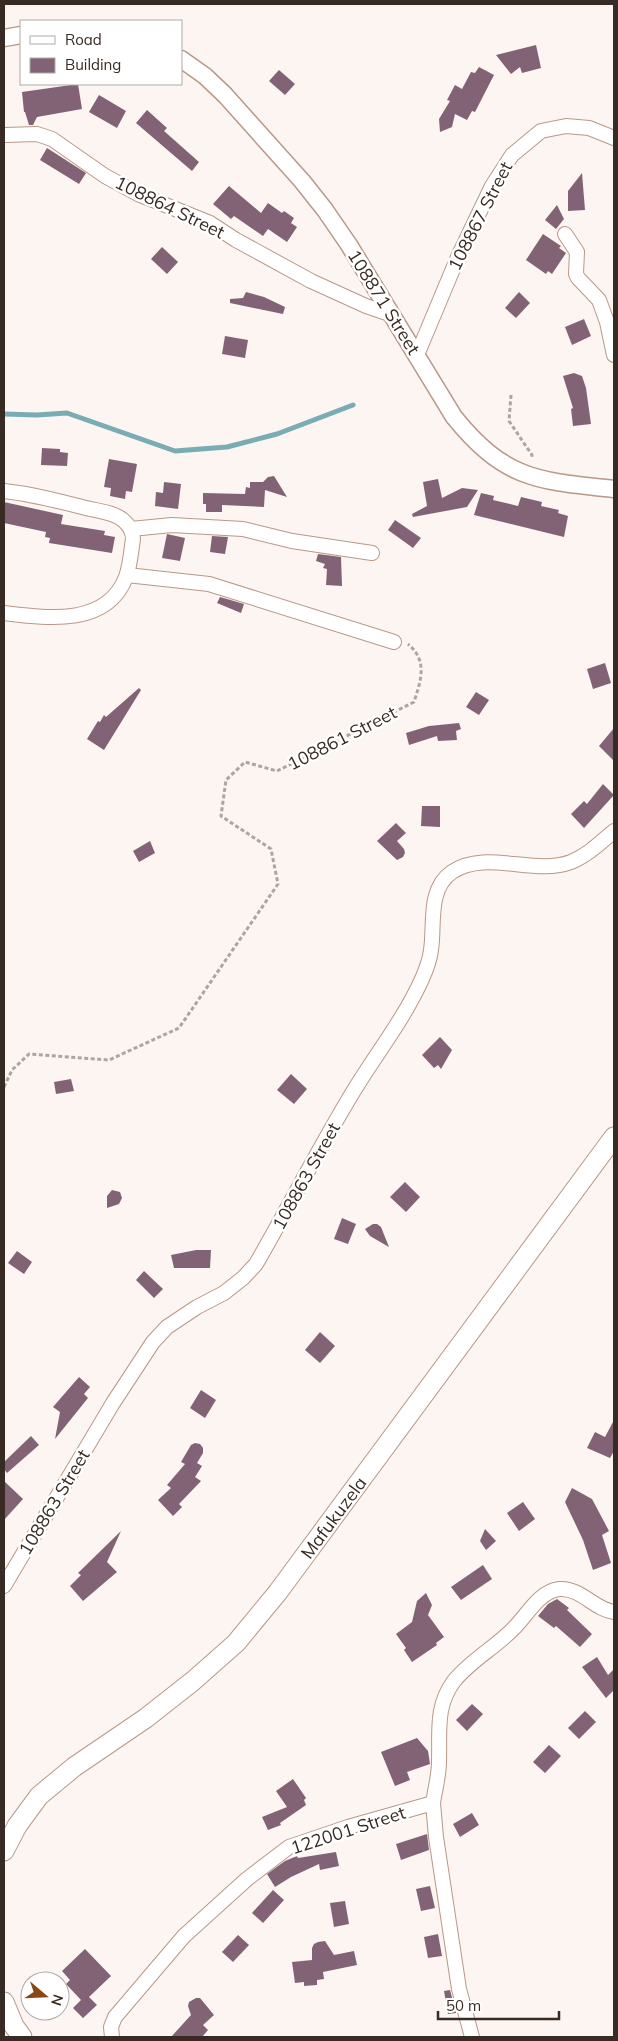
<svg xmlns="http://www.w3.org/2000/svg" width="618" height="2041" font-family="Mulish,sans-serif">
<rect width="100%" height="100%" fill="#fcf5f1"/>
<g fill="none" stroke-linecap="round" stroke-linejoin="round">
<polyline stroke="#79adb3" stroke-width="5" points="4,414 37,415 67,413 175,451 227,447 277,434 353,405"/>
</g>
<g fill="#826375">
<polygon points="536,45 541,68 522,73 520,67 511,74 496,55"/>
<polygon points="479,67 494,75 475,112 472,111 467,120 455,114 452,127 440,132 439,119 450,101 447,100 455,85 462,89 471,72 475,73"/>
<polygon points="279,70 295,84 285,95 269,81"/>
<polygon points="78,84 82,109 37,117 33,125 29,125 25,112 24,112 22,92"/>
<polygon points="99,95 126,111 117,128 89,112"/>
<polygon points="147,110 167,128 164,131 199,162 192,171 136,123"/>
<polygon points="47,148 86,173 79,184 40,160"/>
<polygon points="582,173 585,210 568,211 568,191"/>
<polygon points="229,186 261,213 268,203 282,213 284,211 294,218 291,223 297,227 287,242 268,229 263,236 234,216 231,219 213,204"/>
<polygon points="557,205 564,219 556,229 545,220"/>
<polygon points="543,234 561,246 559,248 566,253 552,274 548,271 546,274 526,260"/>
<polygon points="162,247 178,262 167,274 151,259"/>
<polygon points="246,292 264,297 285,307 283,314 230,303 230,299 243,298"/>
<polygon points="519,292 530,303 516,318 505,308"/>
<polygon points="584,319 591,336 572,345 565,327"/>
<polygon points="225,336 248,340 245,358 222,354"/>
<polygon points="574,373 582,376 586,388 591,424 573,426 571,409 573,408 563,376"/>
<polygon points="42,448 60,449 60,452 68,453 67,466 41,465"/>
<polygon points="109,459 137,464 132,492 126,491 125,499 110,496 111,488 104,487"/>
<polygon points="274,476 287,497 265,490 264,507 222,505 222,512 206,512 206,504 203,504 203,493 245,494 246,487 250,488 250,482 263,482 268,477"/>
<polygon points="438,479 442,498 462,488 478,490 467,507 413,517 412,514 427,506 423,482"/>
<polygon points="164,482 181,484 178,509 155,506 156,492 163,493"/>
<polygon points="481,493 494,496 493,500 518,506 521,497 542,502 541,506 559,510 558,513 568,516 564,537 474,515"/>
<polygon points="4,502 63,515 61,524 105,531 104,535 115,537 112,553 49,543 50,538 45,537 46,532 4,523"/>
<polygon points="395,520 421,538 413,548 388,530"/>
<polygon points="167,534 185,538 180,561 162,558"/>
<polygon points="212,536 228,537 225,554 210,552"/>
<polygon points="318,554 341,557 342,586 326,585 327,569 323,568 325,564 316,561"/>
<polygon points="220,597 244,604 241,613 217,603"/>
<polygon points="605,663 611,683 593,689 587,669"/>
<polygon points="139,688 141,690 104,750 87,739 98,721 100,722 104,715 106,717"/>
<polygon points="476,692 489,700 479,715 466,707"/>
<polygon points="459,723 461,729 456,731 457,740 438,741 437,736 409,745 406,733 429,726"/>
<polygon points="614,728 614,761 599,746"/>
<polygon points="603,784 614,795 584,828 571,814 584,801 587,804"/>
<polygon points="422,806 440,806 440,827 421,826"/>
<polygon points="396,823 406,833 397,841 404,849 405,853 403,857 397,860 377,841"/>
<polygon points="150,841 155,853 139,862 133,851"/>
<polygon points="440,1037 452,1050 441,1069 438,1065 434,1068 422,1055"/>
<polygon points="291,1074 307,1089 294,1104 277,1090"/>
<polygon points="71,1079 74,1091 56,1094 54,1082"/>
<polygon points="405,1182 420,1197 406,1212 390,1197"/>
<polygon points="112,1190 120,1192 122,1198 119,1204 107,1208 107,1196"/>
<polygon points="342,1218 356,1224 348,1244 334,1239"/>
<polygon points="373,1224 377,1224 381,1227 389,1247 370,1236 365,1229"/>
<polygon points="196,1250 211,1250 210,1268 174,1268 171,1255"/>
<polygon points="17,1251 32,1262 24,1274 8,1263"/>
<polygon points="144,1271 163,1289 154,1298 136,1280"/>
<polygon points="320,1332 335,1346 320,1363 305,1350"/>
<polygon points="79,1377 90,1387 84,1394 88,1398 55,1439 60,1412 53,1407"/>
<polygon points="201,1390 216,1400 205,1418 190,1408"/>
<polygon points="614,1420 614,1451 610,1458 587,1448 595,1432 605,1437"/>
<polygon points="31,1436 39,1445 7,1473 4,1469 4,1462"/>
<polygon points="195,1443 200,1444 203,1448 203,1453 197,1463 202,1466 195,1477 201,1481 179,1504 182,1507 173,1516 158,1500 171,1488 167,1485 185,1464 181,1462 191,1445"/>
<polygon points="4,1481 23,1499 4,1520"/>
<polygon points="572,1488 592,1499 609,1531 602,1535 611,1563 593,1570 583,1540 565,1502"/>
<polygon points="523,1502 535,1519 519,1531 507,1513"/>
<polygon points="485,1529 496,1541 486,1550 480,1541"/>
<polygon points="121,1531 107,1562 117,1572 83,1601 70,1586 81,1575 78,1573"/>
<polygon points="483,1565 492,1579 461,1600 451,1587"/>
<polygon points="426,1593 432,1605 428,1615 444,1637 436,1643 437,1645 412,1662 404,1650 406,1648 396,1634 412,1622 417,1601"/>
<polygon points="557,1599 569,1608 567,1610 592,1634 580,1647 556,1626 554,1628 538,1616 548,1604"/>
<polygon points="597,1657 608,1675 614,1669 614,1690 606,1698 582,1667"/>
<polygon points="472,1704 483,1714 467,1731 456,1720"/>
<polygon points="585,1711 596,1722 579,1739 568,1728"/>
<polygon points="417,1738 428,1751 430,1764 407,1772 410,1780 395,1786 381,1752"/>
<polygon points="549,1745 561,1756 545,1773 533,1762"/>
<polygon points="293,1779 306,1798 304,1800 306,1805 280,1823 281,1825 268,1830 262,1817 287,1807 276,1791"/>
<polygon points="472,1813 479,1825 460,1837 453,1824"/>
<polygon points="427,1834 429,1850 401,1860 396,1844"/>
<polygon points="336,1852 339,1866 320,1870 319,1864 291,1877 275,1887 267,1874 285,1861 297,1856 298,1858"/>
<polygon points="430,1886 435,1908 421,1911 416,1889"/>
<polygon points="273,1890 284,1900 263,1923 252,1913"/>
<polygon points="345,1901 349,1924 334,1927 330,1903"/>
<polygon points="438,1934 442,1956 428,1958 424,1937"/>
<polygon points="238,1935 249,1945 233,1962 222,1952"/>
<polygon points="325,1941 334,1955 354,1951 357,1965 323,1972 324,1979 317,1980 317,1985 304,1986 304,1982 295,1983 292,1962 312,1960 312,1948 314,1944 318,1942"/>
<polygon points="85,1949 111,1976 89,1997 97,2005 83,2018 73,2008 81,2000 66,1984 70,1980 62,1971"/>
<polygon points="450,1990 456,2013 448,2014 444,1991"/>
<polygon points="196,1998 200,1998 214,2015 203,2025 208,2030 202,2037 171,2037 191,2015 188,2006 189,2002"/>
</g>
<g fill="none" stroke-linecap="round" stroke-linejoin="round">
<g stroke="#b99887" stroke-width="16">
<g id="minor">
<polyline points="4,135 37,134 52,139 105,176 138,194 210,223 236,240 311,281 366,306 392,315"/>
<polyline points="565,234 577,252 576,274 578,278 599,300 607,322 614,355"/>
<polyline points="417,355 458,257 492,186 512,155 541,131 566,126 589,128 614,138"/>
<path d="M 4,491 C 32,494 59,501 86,508 C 98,511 113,512 123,520 C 129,525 133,532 133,539 C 131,552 130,566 126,577 C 107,627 46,618 4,613"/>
<polyline points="131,529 172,525 243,529 292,541 372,553"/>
<polyline points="127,575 209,584 394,642"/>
<path d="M 4,1586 L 113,1403 L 153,1342 L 167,1327 L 197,1307 L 224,1293 L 243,1278 L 256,1264 C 289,1207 319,1148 353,1092 C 376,1054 404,1019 422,979 C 426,970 430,959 431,950 C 435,925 427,889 452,872 C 486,849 534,876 571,862 C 588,855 601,842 614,831"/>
<path d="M 433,1803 C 435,1790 439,1775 439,1762 C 440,1733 435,1706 454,1681 C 471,1660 496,1647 514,1628 C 527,1615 540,1591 559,1589 C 580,1587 595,1610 614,1612"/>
<polyline points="112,2037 111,2027 115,2017 184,1936 247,1879 289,1847 348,1827 433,1803 436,1837 459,1989 472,2037"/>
</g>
</g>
<g stroke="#b99887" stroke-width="19">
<g id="tertiary">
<polyline points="4,38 21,35"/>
<path d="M 181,59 L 205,76 L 225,95 L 302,181 L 325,210 L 349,245 L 454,417 C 505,480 538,481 614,489"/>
</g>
</g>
<g stroke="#b99887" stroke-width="21">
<g id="secondary">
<path id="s1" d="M 4,1851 L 17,1826 L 39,1796 L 74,1767 L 146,1718 L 193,1681 L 236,1643 L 278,1592 L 614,1137"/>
<polyline points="4,2002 14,2026 22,2037"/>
</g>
</g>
<g stroke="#aea5a0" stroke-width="3" stroke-dasharray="4 2.5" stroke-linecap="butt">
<polyline points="511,395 509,421 532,455 532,459"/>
<path d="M 4,1087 L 12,1070 L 29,1054 L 109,1060 L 179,1028 L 278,884 L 271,849 L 221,816 L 226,780 L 245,762 L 277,771 L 414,702 C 421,680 428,661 408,644"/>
</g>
<use href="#minor" stroke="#fff" stroke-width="14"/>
<use href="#tertiary" stroke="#fff" stroke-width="16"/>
<use href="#secondary" stroke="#fff" stroke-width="19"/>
</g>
<g text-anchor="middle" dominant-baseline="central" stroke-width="5" stroke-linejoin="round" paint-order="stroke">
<g font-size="18" fill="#382b24" stroke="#fff">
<text transform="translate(170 207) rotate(26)">108864 Street</text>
<text transform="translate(480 216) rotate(-63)">108867 Street</text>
<text transform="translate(384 302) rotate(58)">108871 Street</text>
<text transform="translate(342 738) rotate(-27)">108861 Street</text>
<text transform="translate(306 1176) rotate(-61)">108863 Street</text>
<text transform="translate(54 1502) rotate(-59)">108863 Street</text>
<text stroke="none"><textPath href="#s1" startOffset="474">Mafukuzela</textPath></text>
<text transform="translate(348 1830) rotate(-18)">122001 Street</text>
</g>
</g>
<rect width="618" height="2041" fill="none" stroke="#382b24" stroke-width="10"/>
<rect x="20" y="20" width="162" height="65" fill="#ffffff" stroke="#afaaa7"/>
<rect x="30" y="36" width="25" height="8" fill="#ffffff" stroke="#afaaa7"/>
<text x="65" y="45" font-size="15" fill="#382b24">Road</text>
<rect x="30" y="58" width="25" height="15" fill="#826375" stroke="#afaaa7"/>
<text x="65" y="70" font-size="15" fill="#382b24">Building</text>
<g transform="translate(45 1996) rotate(109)"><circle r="24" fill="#ffffff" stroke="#afaaa7"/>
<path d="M0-4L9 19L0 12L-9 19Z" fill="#894715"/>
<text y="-8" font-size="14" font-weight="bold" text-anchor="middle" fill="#382b24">N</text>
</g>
<path d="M438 2011v8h121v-8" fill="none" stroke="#382b24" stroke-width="2.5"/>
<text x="446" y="2011" font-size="15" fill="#382b24" stroke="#ffffff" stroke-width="4" paint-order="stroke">50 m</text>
</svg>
